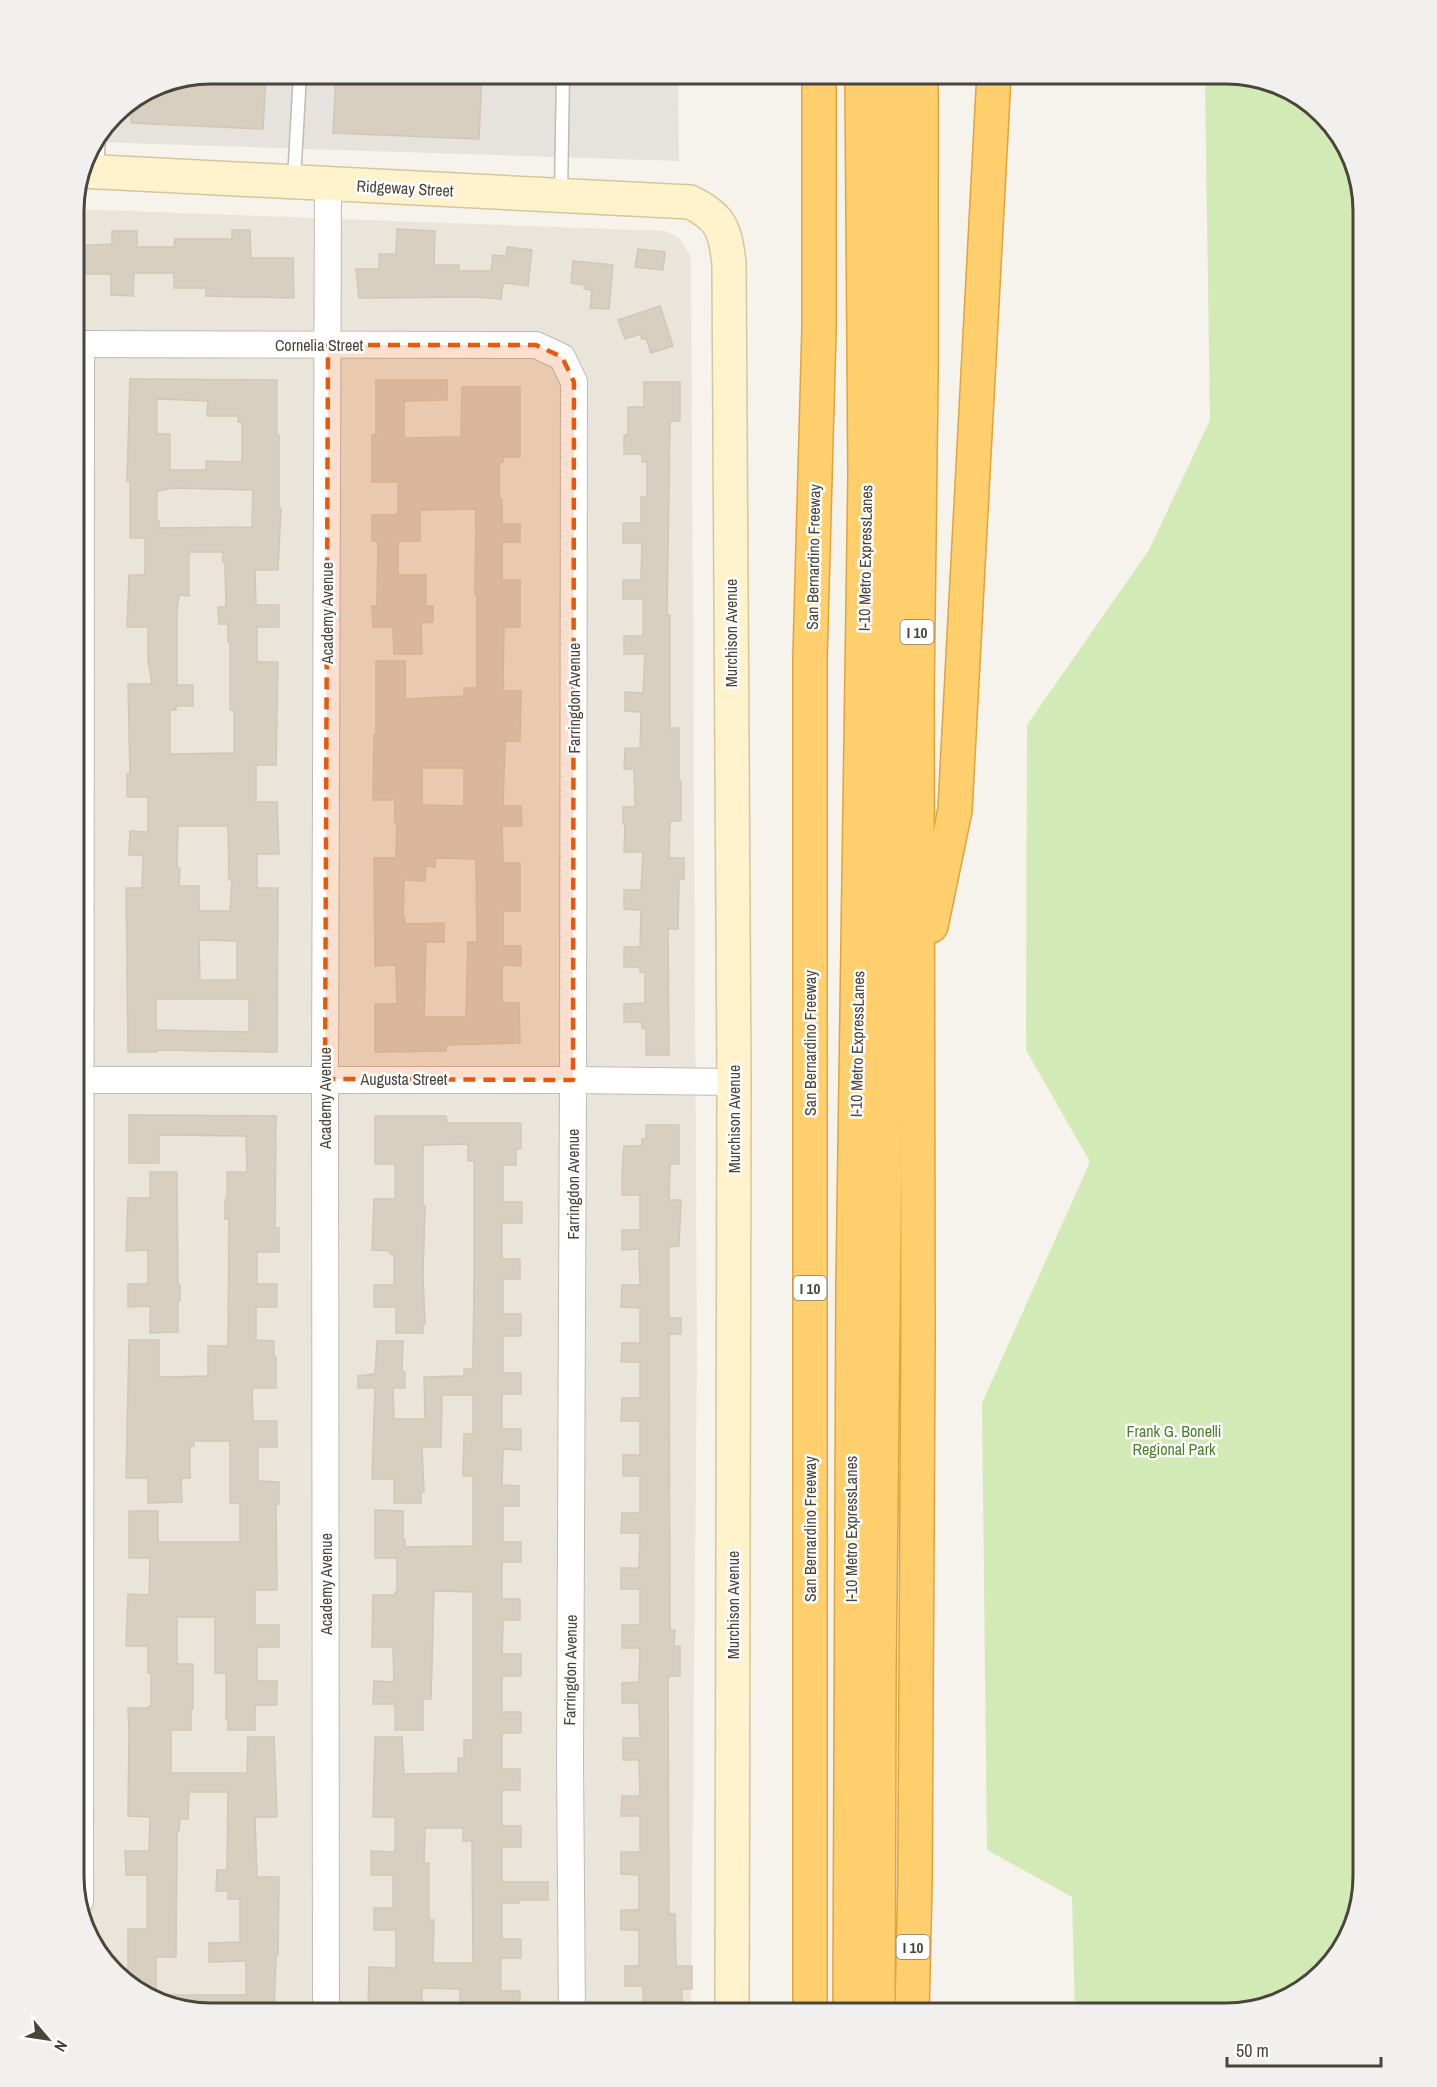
<svg xmlns="http://www.w3.org/2000/svg" width="1437" height="2087" font-family="'Archivo Narrow',sans-serif">
<rect width="100%" height="100%" fill="#f6f3ec"/>
<polygon fill="#eae5da" points="74,209 666,231 680,239 691,257 697,1355 691,2013 202,2013 142,1995 92,1944 74,1876"/>
<polygon fill="#e6e2dd" points="211,74 678,74 679,161 95,142 114,114 159,84"/>
<polygon fill="#d2eab5" points="1196,74 1235,74 1295,92 1345,143 1363,211 1363,1876 1345,1945 1294,1995 1226,2013 1075,2013 1072,1897 987,1850 982,1403 1090,1162 1026,1050 1027,725 1149,550 1210,420 1205,84"/>
<g fill="#d8cfc1" stroke="#d3c7b4" stroke-width="1.5" fill-rule="evenodd">
<polygon points="211,74 266,74 263,129 131,123 132,101 159,84"/>
<polygon points="336,74 482,74 479,139 333,133"/>
<polygon points="397,229 435,231 434,265 459,265 459,271 491,271 493,255 506,256 507,247 532,250 528,286 503,283 501,299 477,297 359,298 356,269 379,269 379,254 396,254"/>
<polygon points="232,230 250,230 251,258 293,258 294,298 206,296 206,288 174,288 174,273 134,273 133,296 111,295 111,274 74,274 74,246 112,244 112,231 137,231 137,247 174,247 175,239 232,239"/>
<polygon points="638,249 665,252 663,270 635,267"/>
<polygon points="573,261 613,265 609,309 590,308 592,290 584,289 585,285 571,283"/>
<polygon points="660,306 673,346 651,353 646,338 642,339 640,334 625,339 618,320"/>
<path d="M 130,379 L 277,380 L 277,435 L 279,435 L 279,508 L 281,508 L 278,570 L 255,570 L 256,605 L 279,605 L 279,627 L 257,627 L 257,662 L 278,662 L 276,765 L 256,765 L 256,802 L 277,802 L 279,854 L 257,854 L 257,888 L 278,888 L 277,1052 L 157,1050 L 157,1052 L 128,1052 L 126,888 L 142,888 L 143,855 L 129,855 L 130,831 L 148,832 L 148,797 L 127,797 L 127,774 L 130,774 L 128,684 L 152,684 L 148,660 L 148,627 L 127,627 L 129,575 L 145,575 L 145,538 L 130,538 L 130,481 L 127,481 ZM 157,399 L 208,401 L 207,416 L 238,416 L 238,422 L 242,422 L 242,462 L 206,461 L 206,470 L 170,470 L 170,434 L 157,434 ZM 173,488 L 253,490 L 252,527 L 159,528 L 159,521 L 157,521 L 157,491 ZM 189,552 L 223,552 L 223,562 L 225,562 L 226,607 L 218,607 L 219,624 L 228,624 L 228,642 L 230,642 L 230,710 L 234,710 L 234,753 L 170,754 L 170,710 L 176,710 L 176,706 L 193,706 L 193,685 L 177,685 L 177,610 L 179,595 L 189,596 ZM 178,826 L 228,826 L 229,880 L 232,880 L 230,911 L 199,911 L 199,886 L 179,886 L 180,868 L 177,868 ZM 199,940 L 237,941 L 237,980 L 200,980 ZM 156,999 L 249,999 L 249,1032 L 156,1030 Z"/>
<path d="M 376,380 L 447,380 L 447,400 L 404,401 L 404,438 L 461,437 L 462,387 L 520,387 L 520,457 L 503,457 L 503,462 L 499,463 L 499,499 L 502,499 L 502,524 L 520,524 L 520,542 L 502,542 L 502,580 L 520,580 L 520,627 L 504,627 L 503,679 L 504,691 L 521,691 L 520,741 L 505,741 L 503,806 L 521,806 L 522,826 L 502,826 L 503,863 L 520,863 L 520,911 L 503,911 L 503,946 L 521,946 L 521,966 L 502,965 L 502,1003 L 519,1003 L 520,1043 L 446,1045 L 446,1051 L 375,1052 L 375,1004 L 397,1004 L 396,965 L 375,966 L 374,858 L 396,858 L 397,823 L 395,823 L 395,800 L 373,800 L 374,735 L 376,735 L 376,661 L 405,661 L 405,699 L 464,696 L 464,688 L 477,688 L 477,594 L 475,594 L 476,509 L 420,510 L 420,541 L 398,541 L 398,575 L 426,575 L 426,606 L 433,606 L 433,622 L 421,623 L 422,654 L 394,654 L 393,627 L 373,627 L 372,606 L 377,606 L 378,541 L 372,541 L 372,515 L 396,515 L 398,513 L 398,482 L 372,482 L 372,435 L 376,435 ZM 422,768 L 464,768 L 464,806 L 422,805 ZM 435,858 L 476,859 L 477,942 L 468,942 L 466,1017 L 424,1017 L 426,942 L 444,942 L 444,923 L 405,924 L 405,919 L 403,918 L 404,880 L 425,881 L 426,866 L 435,867 Z"/>
<polygon points="644,382 680,382 680,421 670,421 667,615 670,615 670,728 679,728 679,781 681,781 681,821 670,821 669,858 684,858 684,879 679,879 678,929 668,929 669,1055 646,1055 646,1029 642,1028 642,1022 624,1022 624,1004 645,1003 645,972 640,972 640,967 624,967 624,947 640,947 641,910 624,909 624,890 641,890 643,852 624,852 625,824 623,824 623,807 635,807 634,769 624,769 625,748 640,748 641,712 625,711 625,692 643,693 645,654 624,654 624,636 643,636 643,599 623,599 623,580 641,580 642,543 623,543 623,523 641,523 641,497 647,497 647,462 642,462 642,454 624,454 624,435 628,435 628,407 644,407"/>
<polygon points="129,1115 276,1116 275,1228 279,1228 279,1252 257,1252 257,1284 277,1284 277,1307 256,1307 256,1340 274,1341 274,1357 276,1357 276,1388 252,1388 253,1421 277,1421 277,1447 258,1447 258,1481 279,1482 279,1504 276,1504 277,1590 255,1590 255,1625 279,1625 279,1647 257,1647 257,1681 277,1681 277,1705 255,1705 255,1730 228,1730 228,1719 226,1719 226,1673 215,1673 215,1617 177,1617 177,1664 193,1664 193,1709 191,1710 191,1730 171,1730 171,1773 247,1773 248,1737 274,1737 277,1817 255,1817 257,1877 279,1877 278,1955 276,1955 274,2013 202,2013 156,1999 157,1995 246,1995 246,1961 209,1962 209,1943 240,1942 240,1899 228,1899 228,1891 216,1891 217,1870 227,1870 228,1792 189,1792 188,1819 180,1819 179,1831 177,1832 176,1957 156,1957 156,1999 142,1995 128,1981 128,1929 147,1929 147,1875 126,1875 125,1851 149,1851 150,1817 128,1816 129,1730 128,1708 149,1708 149,1706 151,1706 151,1673 148,1673 148,1646 126,1646 128,1594 149,1595 150,1558 129,1558 129,1511 158,1511 158,1542 240,1542 240,1503 230,1503 230,1441 194,1441 194,1446 190,1446 190,1478 181,1478 182,1502 148,1503 148,1478 126,1478 129,1340 159,1340 159,1377 208,1376 208,1346 228,1346 229,1219 225,1219 225,1200 227,1200 227,1172 247,1172 246,1136 159,1135 159,1163 129,1163"/>
<path d="M 375,1116 L 446,1116 L 447,1123 L 521,1123 L 521,1149 L 516,1149 L 516,1165 L 503,1165 L 503,1202 L 522,1202 L 522,1223 L 502,1223 L 502,1259 L 520,1259 L 520,1279 L 503,1279 L 503,1314 L 521,1314 L 521,1336 L 503,1336 L 503,1373 L 521,1373 L 521,1394 L 502,1394 L 502,1429 L 521,1429 L 521,1450 L 503,1449 L 502,1485 L 519,1486 L 519,1506 L 503,1506 L 503,1542 L 521,1542 L 521,1562 L 502,1562 L 502,1599 L 520,1599 L 520,1620 L 503,1620 L 502,1654 L 521,1654 L 521,1676 L 502,1676 L 502,1712 L 521,1712 L 521,1733 L 502,1733 L 502,1769 L 520,1769 L 520,1790 L 502,1790 L 502,1826 L 521,1826 L 521,1847 L 502,1847 L 502,1882 L 548,1882 L 548,1900 L 519,1900 L 519,1903 L 502,1903 L 502,1939 L 521,1939 L 521,1958 L 501,1958 L 501,1991 L 520,1991 L 520,2013 L 460,2013 L 460,1989 L 422,1988 L 422,2013 L 368,2013 L 369,1967 L 396,1968 L 396,1930 L 374,1930 L 374,1908 L 393,1908 L 393,1875 L 371,1875 L 371,1851 L 395,1852 L 395,1817 L 373,1817 L 375,1737 L 402,1737 L 404,1774 L 458,1773 L 458,1758 L 464,1758 L 464,1740 L 473,1740 L 473,1592 L 434,1591 L 431,1699 L 423,1699 L 423,1730 L 395,1730 L 395,1704 L 373,1704 L 374,1681 L 394,1682 L 393,1647 L 372,1647 L 373,1595 L 395,1595 L 395,1592 L 397,1592 L 397,1558 L 375,1558 L 375,1510 L 403,1511 L 403,1539 L 405,1540 L 405,1547 L 473,1546 L 473,1476 L 463,1476 L 464,1434 L 473,1434 L 473,1395 L 442,1395 L 441,1447 L 422,1447 L 424,1492 L 421,1492 L 421,1503 L 394,1503 L 394,1479 L 372,1479 L 375,1388 L 358,1388 L 358,1376 L 375,1374 L 377,1341 L 403,1341 L 402,1372 L 405,1372 L 405,1388 L 393,1388 L 394,1419 L 425,1419 L 424,1377 L 464,1376 L 464,1369 L 473,1369 L 474,1278 L 474,1161 L 468,1161 L 468,1144 L 423,1145 L 423,1206 L 425,1206 L 423,1274 L 425,1324 L 423,1324 L 423,1333 L 396,1333 L 396,1307 L 374,1307 L 374,1285 L 394,1285 L 394,1254 L 390,1254 L 390,1251 L 372,1250 L 374,1199 L 395,1199 L 395,1164 L 375,1164 ZM 425,1828 L 463,1828 L 463,1841 L 472,1841 L 473,1963 L 433,1963 L 434,1920 L 429,1920 L 429,1863 L 424,1863 Z"/>
<polygon points="646,1125 679,1125 679,1164 670,1164 669,1200 681,1200 679,1246 669,1247 669,1318 681,1318 681,1334 669,1334 670,1630 675,1630 674,1646 680,1646 680,1676 668,1676 669,1914 675,1914 676,1966 692,1966 692,1989 682,1989 682,2013 643,2013 643,1986 625,1986 625,1966 639,1966 639,1930 621,1930 621,1910 639,1910 639,1875 621,1874 621,1852 640,1852 640,1816 621,1816 622,1796 640,1796 639,1760 623,1760 623,1738 640,1738 639,1703 622,1703 622,1683 639,1682 640,1648 622,1648 622,1625 640,1625 640,1589 621,1589 621,1568 639,1568 640,1533 621,1533 622,1513 640,1513 640,1476 623,1476 623,1455 640,1455 640,1421 621,1421 622,1398 640,1398 640,1362 621,1362 622,1343 640,1343 640,1308 621,1307 622,1285 640,1285 639,1249 622,1250 622,1230 640,1230 640,1195 622,1195 622,1172 624,1146 642,1146 642,1139 646,1139"/>
<polygon points="150,1172 177,1172 178,1285 180,1285 180,1301 178,1301 178,1332 150,1333 150,1306 128,1307 128,1284 148,1284 148,1250 126,1251 128,1198 150,1198"/>
</g>
<g fill="none" stroke-linecap="round" stroke-linejoin="round">
<g stroke="#c2bbae" stroke-width="15">
<g id="lane">
<polyline points="97,171 99,136"/>
<polyline points="294,180 300,74"/>
<polyline points="561,194 563,74"/>
</g>
</g>
<g stroke="#c2bbae" stroke-width="28">
<g id="street">
<polyline points="74,344 536,345 562,357 574,382 573,1080 570,1763 572,2013"/>
<polyline points="74,1080 573,1080 734,1082"/>
<polyline points="80,1901 81,344"/>
<polyline points="326,2013 325,1079 328,184"/>
</g>
</g>
<g stroke="#d6c79b" stroke-width="36">
<path id="secondary" d="M 81,171 L 690,202 C 721,217 725,229 729,263 L 734,1082 L 732,2013"/>
</g>
<g stroke="#e0a43c" stroke-width="36">
<g id="highway">
<polyline points="931,926 955,810 994,74"/>
<polyline points="810,2013 810,658 819,330 819,74"/>
<polyline points="850,2013 853,1286 865,476 862,74"/>
<polyline points="878,2013 879,1677 895,243 891,74"/>
<polyline points="912,2013 915,1881 918,1342 917,697 921,374 921,74"/>
</g>
</g>
<use href="#lane" stroke="#fff" stroke-width="12"/>
<use href="#street" stroke="#fff" stroke-width="26"/>
<use href="#secondary" stroke="#fff3cd" stroke-width="33"/>
<use href="#highway" stroke="#ffcf6e" stroke-width="33"/>
</g>
<path fill="#e8590c" fill-opacity="0.2" stroke="#e8590c" stroke-width="4.5" stroke-dasharray="12 8" stroke-linejoin="round" d="M 328,345 L 536,345 L 562,357 L 574,382 L 573,1080 L 325,1079 Z"/>
<g text-anchor="middle" dominant-baseline="central" stroke-width="5" stroke-linejoin="round" paint-order="stroke">
<g fill="#fff" stroke="#817c74" stroke-width="1.5">
<rect x="900.5" y="620" width="33" height="24" rx="4.5"/>
<rect x="793.5" y="1276" width="33" height="24" rx="4.5"/>
<rect x="896.5" y="1935" width="33" height="24" rx="4.5"/>
</g>
<g font-size="15" font-weight="bold" fill="#4b4439">
<text x="917" y="632">I 10</text>
<text x="810" y="1288">I 10</text>
<text x="913" y="1947">I 10</text>
</g>
<g font-size="16" fill="#4b4439" stroke="#fff">
<text transform="translate(405 188) rotate(3)">Ridgeway Street</text>
<text x="319" y="345">Cornelia Street</text>
<text transform="translate(813 557) rotate(-89)">San Bernardino Freeway</text>
<text transform="translate(865 558) rotate(-89)">I-10 Metro ExpressLanes</text>
<text transform="translate(327 613) rotate(-90)">Academy Avenue</text>
<text transform="translate(731 633) rotate(-90)">Murchison Avenue</text>
<text transform="translate(574 698) rotate(-90)">Farringdon Avenue</text>
<text transform="translate(810 1043) rotate(-90)">San Bernardino Freeway</text>
<text transform="translate(857 1044) rotate(-89)">I-10 Metro ExpressLanes</text>
<text x="404" y="1079">Augusta Street</text>
<text transform="translate(325 1098) rotate(-90)">Academy Avenue</text>
<text transform="translate(734 1119) rotate(-90)">Murchison Avenue</text>
<text transform="translate(573 1184) rotate(-90)">Farringdon Avenue</text>
<text transform="translate(810 1529) rotate(-90)">San Bernardino Freeway</text>
<text transform="translate(851 1529) rotate(-90)">I-10 Metro ExpressLanes</text>
<text transform="translate(326 1584) rotate(-90)">Academy Avenue</text>
<text transform="translate(733 1605) rotate(-90)">Murchison Avenue</text>
<text transform="translate(570 1670) rotate(-89)">Farringdon Avenue</text>
</g>
<g font-size="16" fill="#4a7f2a" stroke="#fff">
<text x="1174" y="1431">Frank G. Bonelli<tspan x="1174" dy="18">Regional Park</tspan></text>
</g>
</g>
<path d="M0 0H1437V2087H0ZM211 84H1226A127 127 0 0 1 1353 211V1876A127 127 0 0 1 1226 2003H211A127 127 0 0 1 84 1876V211A127 127 0 0 1 211 84Z" fill="#f1f0ef" fill-rule="evenodd"/>
<path fill="none" stroke="#4b4439" stroke-width="3" d="M211 84H1226A127 127 0 0 1 1353 211V1876A127 127 0 0 1 1226 2003H211A127 127 0 0 1 84 1876V211A127 127 0 0 1 211 84Z"/>
<g transform="translate(48 2039) rotate(119)" stroke="#ffffff" stroke-width="4.5" paint-order="stroke">
<path d="M0-4.5L10 22L0 15L-10 22Z" fill="#4b4439"/>
<text y="-9" font-size="16" font-weight="bold" text-anchor="middle" fill="#4b4439">N</text>
</g>
<path d="M1227 2057v9h154v-9" fill="none" stroke="#4b4439" stroke-width="3"/>
<text x="1236" y="2057" font-size="18" fill="#4b4439" stroke="#ffffff" stroke-width="4.5" paint-order="stroke">50 m</text>
</svg>
